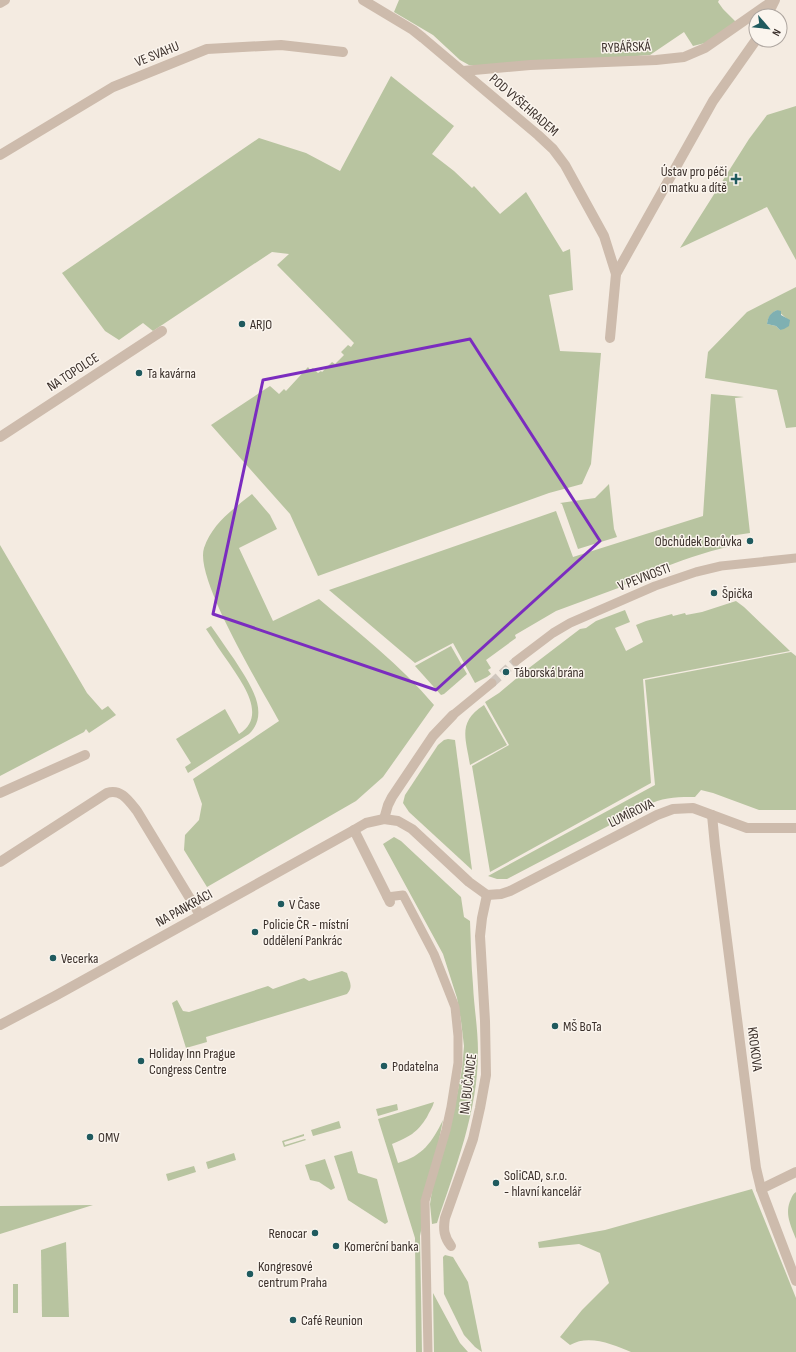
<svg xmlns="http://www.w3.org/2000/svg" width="796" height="1352" font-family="'Sofia Sans Condensed',sans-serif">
<rect width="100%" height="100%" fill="#f4ebe1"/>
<g fill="#b8c4a0" fill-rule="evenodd">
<polygon points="399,0 719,0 718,2 723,9 738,24 705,43 693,46 684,32 650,55 496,67 469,65 460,60 433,35 394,12"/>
<polygon points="391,76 454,126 432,154 454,171 472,188 474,186 500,214 526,192 563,252 570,249 573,290 549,295 560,351 601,353 591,464 582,484 549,493 318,576 290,514 211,425 270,386 279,394 284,389 286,391 308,367 310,370 313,368 318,373 321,371 322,372 332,362 335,364 344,355 341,352 348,345 351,347 354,343 277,265 289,254 272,252 153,331 143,323 119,340 105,331 62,273 259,138 306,153 340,171"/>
<polygon points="796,106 796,260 767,207 680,248 749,139 767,115"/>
<path d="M 796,287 L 796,427 L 786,428 L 777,390 L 705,378 L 708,352 L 747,312 ZM 777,310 L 787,319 L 780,330 L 776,326 L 767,324 C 768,317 771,313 777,310 Z"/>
<path d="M 711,394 L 744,397 L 735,398 L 750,533 L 730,536 L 731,546 C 705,552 679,561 655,571 C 643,576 632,580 621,587 L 556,611 L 515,635 L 516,638 L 486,660 L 491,668 L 488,670 L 491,674 L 487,677 L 475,683 L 453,643 L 415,663 L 329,590 L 556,511 L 573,557 L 703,516 Z"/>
<polygon points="609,484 614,529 617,537 578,549 562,504 560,503 595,498"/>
<path d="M 252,494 L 270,515 L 277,529 L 239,548 L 273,621 L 319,599 C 359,633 400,665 434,705 L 383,777 L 356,801 L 207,887 L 184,850 L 185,835 L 199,820 L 202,804 L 193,779 L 279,721 C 262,689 194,579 204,548 C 212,524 233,509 252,494 Z"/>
<polygon points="0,545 87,693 102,710 108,706 116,715 89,733 86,729 84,732 0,776"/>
<polygon points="736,601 744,607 790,651 643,679 651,783 490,872 472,766 509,745 485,702 499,693 525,671 580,629 586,628 596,621 625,610 630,622 615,628 626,651 643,642 636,625 646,621 672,614 673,616 685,613 686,615 702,612"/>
<path d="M 211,626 C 219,637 226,648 234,659 C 247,680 272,712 249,734 L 188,773 L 185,767 L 191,763 L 176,739 L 225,709 L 239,734 C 268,716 242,683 229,663 C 221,652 214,641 206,629 Z"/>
<polygon points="451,646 467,674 444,694 441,695 415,666"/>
<path d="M 791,652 L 796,656 L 796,810 L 759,810 L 713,793 L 701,790 L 695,797 C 680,797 666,797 652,803 L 507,879 L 497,879 L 488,876 L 655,785 L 645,680 Z"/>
<path d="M 484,705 L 507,745 L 470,765 C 466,739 457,722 484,705 Z"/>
<polygon points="448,739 455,740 472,870 409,812 403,803 405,795 438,745 444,740"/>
<path d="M 394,837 L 401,841 L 461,897 L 464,917 L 470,921 C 471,942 471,964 473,985 C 474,1007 478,1029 478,1052 C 478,1111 455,1169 437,1223 L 432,1224 L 430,1204 L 432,1191 L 456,1100 L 462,1069 L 464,1046 L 461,1021 L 457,998 L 443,954 L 383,844 Z"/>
<path d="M 342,971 L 347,973 C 349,981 354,986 347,994 L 206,1037 L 207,1042 L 186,1048 L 172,1003 L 177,1000 L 183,1011 L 189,1012 L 268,986 L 273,989 L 304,978 L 309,981 Z"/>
<path d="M 434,1102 C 433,1107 429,1112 427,1117 C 417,1133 409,1137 392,1144 L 398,1163 C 423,1156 432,1142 443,1120 L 420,1236 L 422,1352 L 416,1352 L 415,1238 L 378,1119 Z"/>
<polygon points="397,1104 398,1110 378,1116 376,1109"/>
<polygon points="339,1121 341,1128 313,1136 311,1130"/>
<polygon points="304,1134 304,1136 284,1142 285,1145 305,1139 306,1140 284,1147 282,1141"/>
<polygon points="352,1151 358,1173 377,1179 388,1222 385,1224 348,1200 334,1156"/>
<polygon points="234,1153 236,1160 208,1169 206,1162"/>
<polygon points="325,1159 335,1188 331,1190 319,1182 310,1180 305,1165"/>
<polygon points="194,1166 196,1172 168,1181 166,1174"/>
<path d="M 752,1189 L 796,1298 L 796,1352 L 631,1352 C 613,1344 588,1334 570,1345 L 560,1337 L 582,1310 L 609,1283 L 600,1253 L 579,1244 L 539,1248 L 538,1242 L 605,1230 Z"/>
<path d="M 796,1192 L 796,1239 C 791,1226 784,1213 791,1199 C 792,1196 793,1194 796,1192 Z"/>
<polygon points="93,1205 0,1234 0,1206"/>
<polygon points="66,1242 69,1317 42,1317 41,1250"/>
<polygon points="445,1255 453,1257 468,1282 482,1352 475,1347 464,1335 444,1294 443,1257"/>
<rect x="13" y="1284" width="5" height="29"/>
<polygon points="433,1293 460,1343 468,1352 434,1352"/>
</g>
<path fill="#7fb0b2" d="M 777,310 L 781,311 L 781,315 L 790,320 L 789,326 L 784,329 L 780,330 L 776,326 L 767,324 C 768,317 770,313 777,310 Z"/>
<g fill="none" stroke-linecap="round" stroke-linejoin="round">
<polyline stroke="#cfc6bd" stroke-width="9" stroke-dasharray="9 4.5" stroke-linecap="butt" points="492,683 516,661"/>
<g stroke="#cdbbac" stroke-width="9">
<polyline points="516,661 553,633 570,623 655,586 696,572 721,566 796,558"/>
<polyline points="453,715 492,683"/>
<polyline points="387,897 403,895 434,954 455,1007 458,1036 458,1063 451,1107 446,1130 425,1201 428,1352"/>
</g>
<g stroke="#cdbbac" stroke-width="10">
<polyline points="363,0 413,30 423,38 538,135 553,149 565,165 604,236 616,274"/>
<polyline points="767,16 775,0"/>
<polyline points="463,71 530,65 656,60 684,57 705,48 774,0"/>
<polyline points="0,155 113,87 207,49 281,45 343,52"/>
<polyline points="610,338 616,274 713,101 756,40"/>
<polyline points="0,437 162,331"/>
<polyline points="0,793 85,755"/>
<polyline points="712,815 715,846 756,1168 761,1189 796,1281"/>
<polyline points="384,819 388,805 392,797 433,736 453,715"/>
<polyline points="354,830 390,902"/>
<path d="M 0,862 L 107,793 C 121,788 129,801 137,811 L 200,915"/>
<polyline points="487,895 501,894 510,891 657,815 673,809 693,808 747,828 796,828"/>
<polyline points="0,1025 55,996 354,830 366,823 384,819 398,821 412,829 469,882 487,895"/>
<polyline points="761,1189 796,1172"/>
<path d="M 451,1246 C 444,1237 443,1229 445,1218 L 473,1139 L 480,1108 L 486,1075 L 485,1021 L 480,936 L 482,918 L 487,895"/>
</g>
<polyline stroke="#cdbbac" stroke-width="10" points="0,3 5,0"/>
</g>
<path fill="none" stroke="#7b2cbf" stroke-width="3" stroke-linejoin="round" d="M 470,339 L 600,541 L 436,690 L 213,614 L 263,380 Z"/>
<g fill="#1f5a5e" stroke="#fbf5ee" stroke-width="1.5">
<path d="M734 173h4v4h4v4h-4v4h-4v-4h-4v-4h4z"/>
<circle cx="242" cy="324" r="4"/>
<circle cx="139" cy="373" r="4"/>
<circle cx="750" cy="541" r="4"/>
<circle cx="714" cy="593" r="4"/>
<circle cx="506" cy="672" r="4"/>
<circle cx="281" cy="904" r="4"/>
<circle cx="255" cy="932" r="4"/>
<circle cx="53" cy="958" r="4"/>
<circle cx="555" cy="1026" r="4"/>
<circle cx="141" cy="1061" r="4"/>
<circle cx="384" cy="1066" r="4"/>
<circle cx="90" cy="1137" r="4"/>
<circle cx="496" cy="1183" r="4"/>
<circle cx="315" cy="1233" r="4"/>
<circle cx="336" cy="1246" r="4"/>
<circle cx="250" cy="1274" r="4"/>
<circle cx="293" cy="1320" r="4"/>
</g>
<g text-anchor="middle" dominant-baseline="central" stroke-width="3" stroke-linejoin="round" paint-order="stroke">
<g font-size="14" fill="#3b302b" stroke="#fbf5ee">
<text transform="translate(626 47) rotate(-2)">RYBÁŘSKÁ</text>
<text transform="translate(157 54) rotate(-22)">VE SVAHU</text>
<text transform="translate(524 105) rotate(41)">POD VYŠEHRADEM</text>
<text transform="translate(73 372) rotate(-33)">NA TOPOLCE</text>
<text transform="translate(644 577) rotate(-21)">V PEVNOSTI</text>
<text transform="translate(631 813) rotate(-26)">LUMÍROVA</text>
<text transform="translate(184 908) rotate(-29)">NA PANKRÁCI</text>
<text transform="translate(755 1049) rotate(83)">KROKOVA</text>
<text transform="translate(468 1084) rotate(-83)">NA BUČANCE</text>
</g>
<g font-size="14" fill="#3b302b" stroke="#fbf5ee" text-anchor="start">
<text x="727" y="171" text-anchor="end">Ústav pro péči<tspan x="727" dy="16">o matku a dítě</tspan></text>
<text x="250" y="324">ARJO</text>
<text x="147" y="373">Ta kavárna</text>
<text x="742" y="541" text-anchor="end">Obchůdek Borůvka</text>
<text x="722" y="593">Špička</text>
<text x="514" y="672">Táborská brána</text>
<text x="289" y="904">V Čase</text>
<text x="263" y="924">Policie ČR - místní<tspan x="263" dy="16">oddělení Pankrác</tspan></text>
<text x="61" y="958">Vecerka</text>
<text x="563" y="1026">MŠ BoTa</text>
<text x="149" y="1053">Holiday Inn Prague<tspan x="149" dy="16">Congress Centre</tspan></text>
<text x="392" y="1066">Podatelna</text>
<text x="98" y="1137">OMV</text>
<text x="504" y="1175">SoliCAD, s.r.o.<tspan x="504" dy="16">- hlavní kancelář</tspan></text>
<text x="307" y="1233" text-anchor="end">Renocar</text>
<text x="344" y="1246">Komerční banka</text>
<text x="258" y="1266">Kongresové<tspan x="258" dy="16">centrum Praha</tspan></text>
<text x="301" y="1320">Café Reunion</text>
</g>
</g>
<g transform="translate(768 28) rotate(118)"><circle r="19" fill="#fbf5ee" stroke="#aea6a0"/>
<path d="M0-3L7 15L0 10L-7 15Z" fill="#1f5a5e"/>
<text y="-6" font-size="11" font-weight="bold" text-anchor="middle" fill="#3b302b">N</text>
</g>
</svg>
